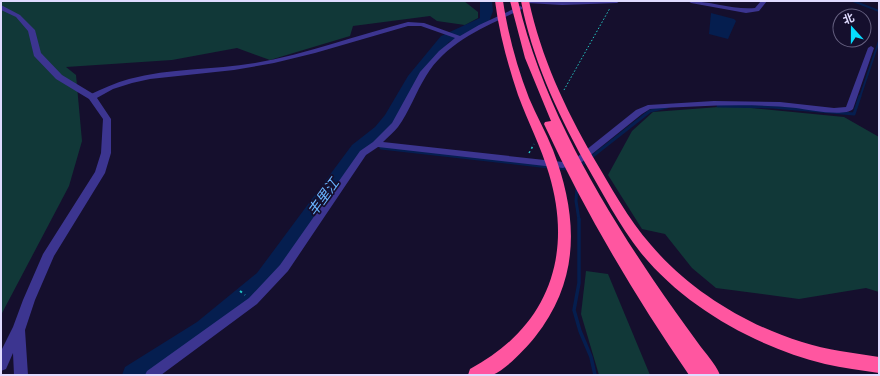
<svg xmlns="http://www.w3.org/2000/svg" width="880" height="376" font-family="Helvetica,'Noto Sans SC',sans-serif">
<rect width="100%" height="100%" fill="#150f2d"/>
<g fill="#113838">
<polygon points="1,1 464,1 478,12 478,18 465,25 437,21 430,16 353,26 350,36 270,60 237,48 172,60 66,67 76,75 82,141 69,186 1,315"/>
<polygon points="732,106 844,117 879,137 879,292 866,288 799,299 716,288 692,268 665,234 642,229 608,175 632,131 653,112"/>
<polygon points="586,271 608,274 650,375 599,375 581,314"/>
</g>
<polygon fill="#051e4f" points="711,13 734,19 736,21 728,39 709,34"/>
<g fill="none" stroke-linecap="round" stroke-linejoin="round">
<g stroke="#051e4f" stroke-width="2">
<polyline points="853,1 879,11"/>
<polyline points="860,97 879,41"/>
</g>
<g stroke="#051e4f" stroke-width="3">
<polyline points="718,106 773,107 854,114 860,96"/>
<polyline points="362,145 364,146"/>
<polyline points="381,148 549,167"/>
<polyline points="580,166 650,111 667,107"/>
<polyline points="557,168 569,169"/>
<polyline points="577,187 576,201 579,220"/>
</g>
<polyline stroke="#051e4f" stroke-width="3.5" points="579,219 579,283 574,310 580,331 591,357 595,375"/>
<polygon fill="#051e4f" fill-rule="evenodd" points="480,1 492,1 493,11 489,22 449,42 419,80 396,121 385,135 364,153 271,285 213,336 153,375 122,375 125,367 197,322 257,273 352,145 375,127 385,115 408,76 441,36 480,18"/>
<polyline stroke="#24c9c6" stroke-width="1" stroke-dasharray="1.5 2" stroke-linecap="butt" points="564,90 610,8"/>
<polyline stroke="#24c9c6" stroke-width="1.5" stroke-dasharray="2 3" stroke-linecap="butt" points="529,153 534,144"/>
<polyline stroke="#24c9c6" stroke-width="2" stroke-dasharray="2.5 3.5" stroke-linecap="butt" points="240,291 245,295"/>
<g fill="#3c3590" fill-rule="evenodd">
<polygon points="524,1 620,1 617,3 562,5 527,3"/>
<path d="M 688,1 C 711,1 733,10 755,8 L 761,1 L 767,1 L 759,11 L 746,13 L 691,3 Z"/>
<path d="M 520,6 L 522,7 L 522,9 C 487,26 447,41 426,76 C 416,92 409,112 398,127 C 394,132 388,137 383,142 L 563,162 L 576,158 L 636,110 L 648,105 L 714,101 L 780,102 L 834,108 L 846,107 L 868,48 L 871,46 L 874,48 L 853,109 C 845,117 808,110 796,108 C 747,103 698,106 650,109 L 642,114 L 582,162 L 563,168 L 378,147 L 366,155 L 288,271 L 257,304 L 161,375 L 145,375 L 147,371 L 249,298 L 280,265 L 360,151 L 373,142 L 392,123 L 420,72 L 439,51 L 455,38 L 421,26 L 408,26 L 315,53 L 274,63 L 234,70 L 150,79 L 132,83 L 113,89 L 95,99 L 89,99 L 89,95 C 102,89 115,83 129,79 C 170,68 213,70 255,63 C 307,54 357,35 408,22 L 424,23 L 460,36 L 479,25 Z"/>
</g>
<polygon fill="#3c3590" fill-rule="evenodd" points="1,5 20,15 35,30 41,53 62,75 95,95 111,119 111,153 105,173 54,256 35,300 25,330 28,375 14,375 13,353 6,369 1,371 1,351 13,327 23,300 43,254 95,172 101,153 103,119 89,99 56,79 34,56 28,31 16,17 1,10"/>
<g fill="#ff56a0" fill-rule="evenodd">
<path d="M 495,1 L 503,1 C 508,34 517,67 529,98 C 536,115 546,132 553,150 C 578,216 581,279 535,337 C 526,348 506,370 492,375 C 486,376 475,375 468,375 L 470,369 C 547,328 574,257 549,174 C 541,147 528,122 518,95 C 508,65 499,33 495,1 Z"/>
<path d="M 510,1 L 518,1 C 542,102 596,195 654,281 C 668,302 683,322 698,343 C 705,353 715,363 720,375 L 689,375 C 634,295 585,212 544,124 L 545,122 L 551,121 L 525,58 Z"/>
<path d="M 521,1 L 529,1 C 541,57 565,108 593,157 C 611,187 628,219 651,245 C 689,290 746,325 802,342 C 827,350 853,353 879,357 L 879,373 C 861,370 843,368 825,364 C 757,347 686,308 641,253 C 619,225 602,192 584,161 C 556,110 532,58 521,1 Z"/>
</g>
</g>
<g text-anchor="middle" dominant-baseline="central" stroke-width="3.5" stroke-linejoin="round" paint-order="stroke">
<g font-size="14" font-style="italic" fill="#69b4ff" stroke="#150f2d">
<text transform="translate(323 197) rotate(-54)">丰里江</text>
</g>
</g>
<rect width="880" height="376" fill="none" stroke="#e0dbff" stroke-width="4"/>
<g transform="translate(852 28) rotate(339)"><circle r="19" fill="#150f2d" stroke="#666181"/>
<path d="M0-3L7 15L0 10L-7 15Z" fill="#07ddff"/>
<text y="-6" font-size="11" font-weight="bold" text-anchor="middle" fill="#e0dbff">北</text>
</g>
</svg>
